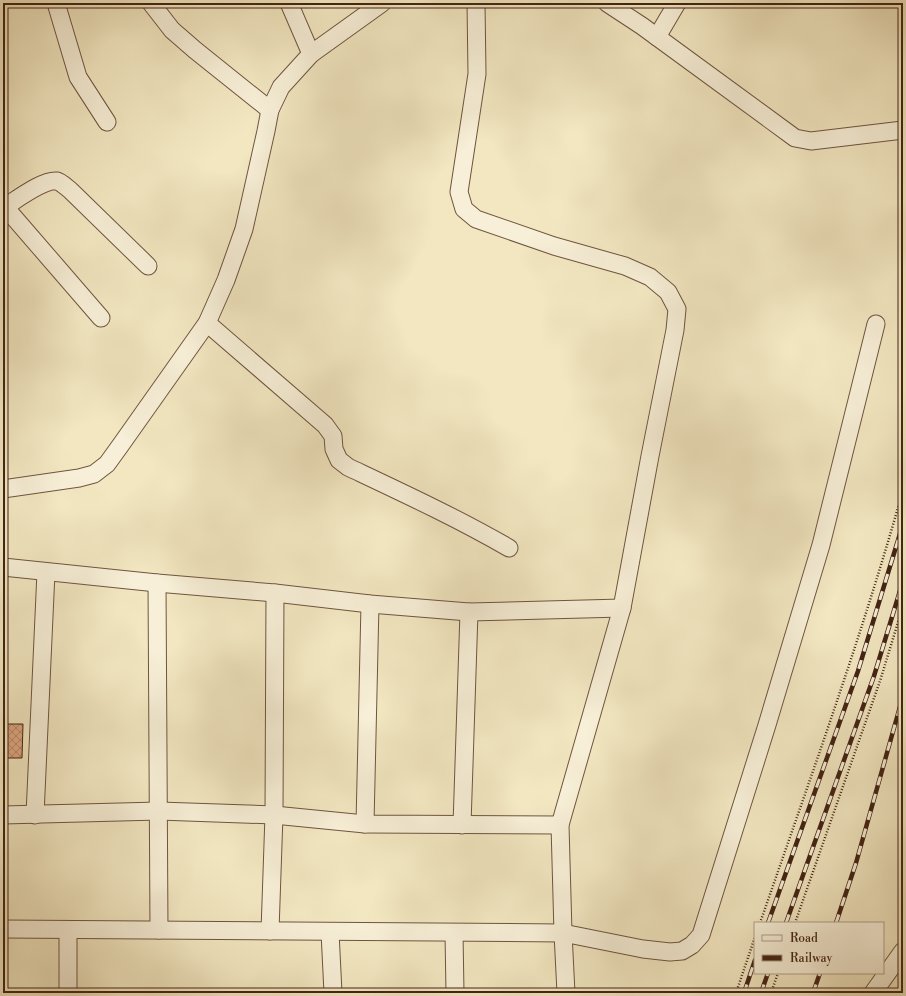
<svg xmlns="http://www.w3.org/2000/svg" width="906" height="996" font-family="'Libre Bodoni',serif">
<defs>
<pattern id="building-cross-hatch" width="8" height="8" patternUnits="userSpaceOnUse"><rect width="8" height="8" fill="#dea682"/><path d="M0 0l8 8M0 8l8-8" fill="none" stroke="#b68769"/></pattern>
</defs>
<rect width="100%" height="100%" fill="#f2e7c1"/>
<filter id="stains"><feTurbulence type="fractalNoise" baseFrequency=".005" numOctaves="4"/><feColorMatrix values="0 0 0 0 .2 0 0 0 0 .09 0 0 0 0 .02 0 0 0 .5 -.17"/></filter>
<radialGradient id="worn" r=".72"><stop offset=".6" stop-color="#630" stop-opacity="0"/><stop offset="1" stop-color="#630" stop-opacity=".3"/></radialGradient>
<polygon fill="url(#building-cross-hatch)" stroke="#432414" points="3,724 23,724 22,758 3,758"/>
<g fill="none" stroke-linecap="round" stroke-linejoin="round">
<g stroke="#6f553f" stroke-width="19">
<g id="street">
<polyline points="56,3 78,77 107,122"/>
<polyline points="151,3 172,30 195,50 270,110"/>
<polyline points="289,3 311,54"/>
<polyline points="476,3 477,74 459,192 464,209 476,219 554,246 625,266 650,277 668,292 677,309 675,330 650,456 622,608 560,825 563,933 566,993"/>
<polyline points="607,3 642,26 795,138 811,141 903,130"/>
<polyline points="657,37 677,3"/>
<polyline points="5,207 101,318"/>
<path d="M 3,208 C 15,201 43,179 57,181 C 61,182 66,187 70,190 L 148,266"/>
<path d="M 207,323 L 325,425 L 333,436 L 334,449 L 339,460 L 348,467 C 403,493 457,518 509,548"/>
<polyline points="3,489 79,478 94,474 107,464 120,446 207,323 226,280 244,229 266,131 270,110 281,87 311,54 382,3"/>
<polyline points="3,567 157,583 275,593 370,604 469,612 622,608"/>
<polyline points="157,583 159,930"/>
<polyline points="3,815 159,811 274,815 365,824 560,825"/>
<polyline points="35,815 46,572"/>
<polyline points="365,824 370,604"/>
<polyline points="462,825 469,612"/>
<polyline points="3,929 563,933 643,949 670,952 682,951 692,945 701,935 767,725 821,545 876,324"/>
<polyline points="270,931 274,815 275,593"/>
<polyline points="330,932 333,993"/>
<polyline points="454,933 455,993"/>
<polyline points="68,993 68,930"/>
<polyline points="873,993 903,951"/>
</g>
</g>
<g stroke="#432414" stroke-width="2.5" stroke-dasharray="1 2" stroke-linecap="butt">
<path d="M 760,923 C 810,779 862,636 903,490"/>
<polyline points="795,923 880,681 903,606"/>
<polyline points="736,993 755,937"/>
<polyline points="771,993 778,973"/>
</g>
<use href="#street" stroke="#f7efd7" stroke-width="17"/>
<g stroke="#432414" stroke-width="4.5">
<g id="rail">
<polyline points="768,923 858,671 903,524"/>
<polyline points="786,923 874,676 903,581"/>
<polyline points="836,923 856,863 903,696"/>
<polyline points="744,993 755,960"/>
<polyline points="761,993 768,973"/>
<polyline points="813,993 820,973"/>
</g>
</g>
<use href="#rail" stroke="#f7efd7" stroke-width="3" stroke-dasharray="9" stroke-linecap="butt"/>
</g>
<rect width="906" height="996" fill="none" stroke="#f2e7c1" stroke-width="16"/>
<rect x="4" y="4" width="898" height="988" fill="none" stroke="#432414" stroke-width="2"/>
<rect x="8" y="8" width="890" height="980" fill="none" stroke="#432414"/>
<rect x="754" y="922" width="130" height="52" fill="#f7efd7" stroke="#af9e89"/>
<rect x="762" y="935" width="20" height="6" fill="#f7efd7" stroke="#af9e89"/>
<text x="790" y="942" font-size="12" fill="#432414">Road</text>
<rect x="762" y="955" width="20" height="6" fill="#432414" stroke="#af9e89"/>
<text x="790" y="962" font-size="12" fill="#432414">Railway</text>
<rect width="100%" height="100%" filter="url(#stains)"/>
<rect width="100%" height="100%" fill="url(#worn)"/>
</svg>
